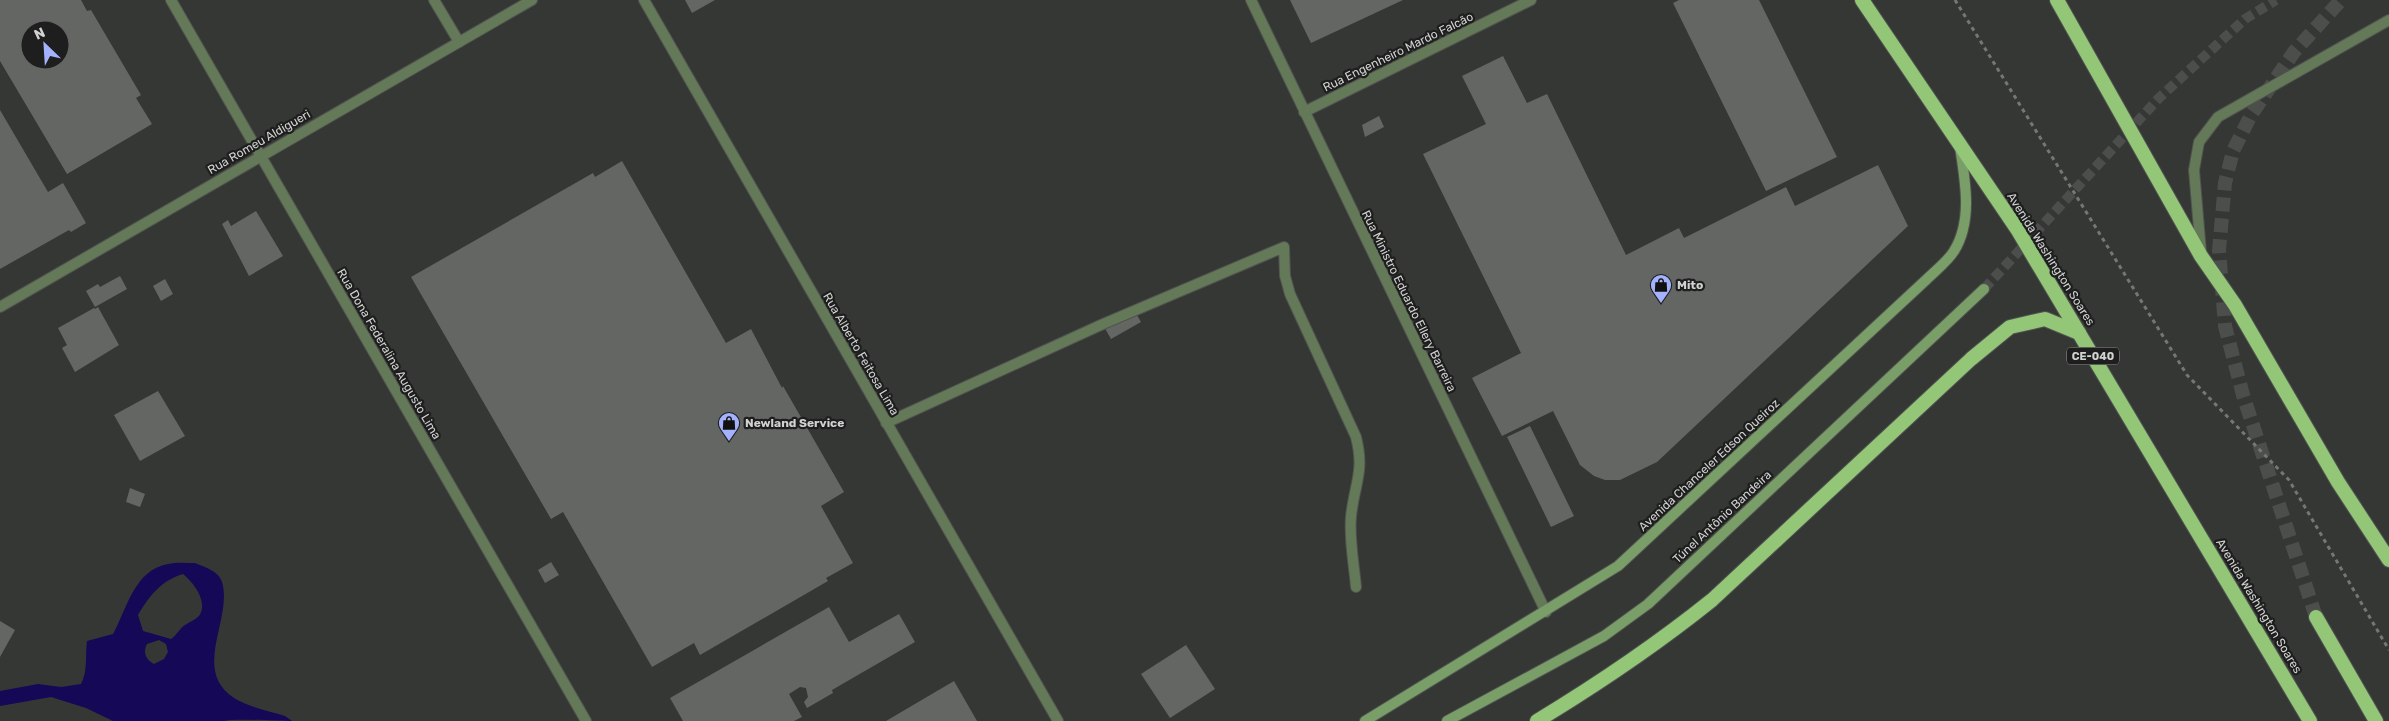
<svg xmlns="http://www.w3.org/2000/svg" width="2389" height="721" font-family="Rubik,sans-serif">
<rect width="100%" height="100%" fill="#353734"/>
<path fill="#140857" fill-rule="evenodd" d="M 195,563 C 204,567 219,571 222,582 C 233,619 191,670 234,698 C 248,707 269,711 285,716 L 292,721 C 279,721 231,718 224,721 L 113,721 L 86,708 L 51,697 L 0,706 L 0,691 L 38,684 L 61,687 L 81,684 C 88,671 85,656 87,641 L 113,634 C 127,609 134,570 168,564 C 176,562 186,563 195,563 ZM 183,574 C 193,582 209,602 199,616 C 195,620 189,622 185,625 C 179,629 177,635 171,639 L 143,631 L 138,615 C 149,596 162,580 183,574 ZM 159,640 L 166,644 L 168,652 L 164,659 L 154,664 C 145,659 143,652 147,644 Z"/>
<g fill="#646663" fill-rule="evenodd">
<path d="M 0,0 L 81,0 L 87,11 L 91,10 L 141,95 L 136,98 L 152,124 L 67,174 L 0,61 ZM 30,30 L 60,30 L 60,60 L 30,60 Z"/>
<polygon points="685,0 715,0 692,13"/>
<polygon points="1290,0 1403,0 1311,43"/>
<polygon points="1679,0 1759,0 1837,157 1766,191 1673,3"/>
<polygon points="1503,56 1527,103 1547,94 1626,255 1679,228 1684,238 1786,187 1795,206 1878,165 1908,226 1657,462 1620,480 1605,480 1594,476 1580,465 1553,411 1502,436 1472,378 1521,353 1423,154 1486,124 1462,76"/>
<polygon points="0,110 48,192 63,183 86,223 71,232 69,230 0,269"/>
<polygon points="1379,116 1384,127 1365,137 1362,125"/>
<polygon points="622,161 726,343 751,329 782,388 783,386 844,492 821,506 853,563 826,578 828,581 700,655 694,643 652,667 563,512 551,519 411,277 593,173 595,177"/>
<polygon points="256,211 283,256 249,276 222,224 228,220 231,226"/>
<polygon points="120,276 127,289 95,307 86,291 98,284 100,287"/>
<polygon points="165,279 173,294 161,301 153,286"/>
<polygon points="98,307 119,345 75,372 62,348 67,345 58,328 94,308 95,309"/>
<polygon points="1133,308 1141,322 1111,339 1103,325"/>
<polygon points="158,391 185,436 140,461 114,415"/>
<polygon points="1530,426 1574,516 1551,527 1507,437"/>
<polygon points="130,488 145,494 140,507 126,502"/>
<polygon points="551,562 559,575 545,583 538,570"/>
<polygon points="829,607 849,642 899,614 915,642 832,690 833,693 807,708 804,702 808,697 806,688 800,687 789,694 802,717 794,721 683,721 670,698"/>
<polygon points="0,621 15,630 0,657"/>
<polygon points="1186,645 1215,689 1170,718 1141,674"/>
<polygon points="954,681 977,721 886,721"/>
</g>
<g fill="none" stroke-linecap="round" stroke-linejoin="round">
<polyline stroke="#4c4e4c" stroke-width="10" stroke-dasharray="10 5" stroke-linecap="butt" points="1984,289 2159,98 2245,19 2276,0"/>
<polyline stroke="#4c4e4c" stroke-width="14" stroke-dasharray="14 7" stroke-linecap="butt" points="2316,617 2243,395 2225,326 2219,250 2225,183 2233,151 2251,115 2294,52 2341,0"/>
<g stroke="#515350" stroke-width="12">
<g id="service">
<polyline points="2201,252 2194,170 2199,142 2218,117 2389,20"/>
<path d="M 886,423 L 1103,324 L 1284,247 L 1285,276 L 1290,294 L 1356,437 C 1365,473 1354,484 1351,517 C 1349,539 1354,564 1356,587"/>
</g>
</g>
<g stroke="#515350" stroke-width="12">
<g id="minor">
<polyline points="171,0 586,721"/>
<polyline points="434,0 459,42"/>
<polyline points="644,0 1058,721"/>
<polyline points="1251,0 1546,612"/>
<polyline points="1304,112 1531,0"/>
<polyline points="0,307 532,0"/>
</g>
</g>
<g stroke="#515350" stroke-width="12">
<g id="secondary">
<path d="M 1365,721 L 1618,566 L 1927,279 C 1935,271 1948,261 1954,251 C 1973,221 1965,180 1960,147"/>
<polyline points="1447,721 1604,636 1648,604 1984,289"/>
</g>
</g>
<g stroke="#515350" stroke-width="16">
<g id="trunk">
<polyline points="1862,0 2017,229 2310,721"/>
<polyline points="2057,0 2201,256 2235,305 2338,482 2389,560"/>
<polyline points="2316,617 2376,721"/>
<path d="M 1537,721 C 1598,684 1656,645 1712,600 L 1971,359 L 2010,327 L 2045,319 L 2079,333"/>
</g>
</g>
<polyline stroke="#757775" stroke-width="3" stroke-dasharray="4 4" stroke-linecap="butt" points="1955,0 2187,375 2289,480 2389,650"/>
<use href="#service" stroke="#637957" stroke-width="10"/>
<use href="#minor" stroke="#637957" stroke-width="10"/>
<use href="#secondary" stroke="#7a9e67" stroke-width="10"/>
<use href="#trunk" stroke="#94c678" stroke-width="14"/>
</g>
<defs>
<g id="shop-pin" transform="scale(1.125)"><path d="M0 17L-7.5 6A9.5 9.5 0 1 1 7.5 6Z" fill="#a4b1fc" stroke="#1d1e1d"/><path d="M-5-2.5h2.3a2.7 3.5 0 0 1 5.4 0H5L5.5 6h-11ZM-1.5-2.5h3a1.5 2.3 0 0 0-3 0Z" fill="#111"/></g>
</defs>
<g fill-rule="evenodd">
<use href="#shop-pin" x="1661" y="285"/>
<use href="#shop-pin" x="729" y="423"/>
</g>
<g text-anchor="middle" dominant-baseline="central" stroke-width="4.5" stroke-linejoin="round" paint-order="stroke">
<rect fill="#1d1e1d" stroke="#9b9d9b" stroke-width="1" x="2067" y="347.5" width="52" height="17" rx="4"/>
<g font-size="11" font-weight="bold" fill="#d1d3d1">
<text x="2093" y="356">CE-040</text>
</g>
<g font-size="12" fill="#d1d3d1" stroke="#1d1e1d">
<text transform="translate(1398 52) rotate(-26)">Rua Engenheiro Mardo Falcão</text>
<text transform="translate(259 142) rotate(-30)">Rua Romeu Aldigueri</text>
<text transform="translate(2051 259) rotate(58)">Avenida Washington Soares</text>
<text transform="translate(1409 301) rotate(64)">Rua Ministro Eduardo Ellery Barreira</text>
<text transform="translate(389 354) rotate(60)">Rua Dona Federalina Augusto Lima</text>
<text transform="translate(861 354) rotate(60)">Rua Alberto Feitosa Lima</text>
<text transform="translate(1709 465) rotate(-43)">Avenida Chanceler Edson Queiroz</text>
<text transform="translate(1722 517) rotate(-43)">Túnel Antônio Bandeira</text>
<text transform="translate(2259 606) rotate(59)">Avenida Washington Soares</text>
</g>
<g font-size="12" font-weight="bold" fill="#d1d3d1" stroke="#1d1e1d" text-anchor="start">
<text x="1677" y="285">Mito</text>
<text x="745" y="423">Newland Service</text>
</g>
</g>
<g transform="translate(45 45) rotate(335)"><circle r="24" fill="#1d1e1d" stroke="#656665"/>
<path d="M0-4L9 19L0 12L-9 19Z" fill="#a4b1fc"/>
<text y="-8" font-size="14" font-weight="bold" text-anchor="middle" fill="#d1d3d1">N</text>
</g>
</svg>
